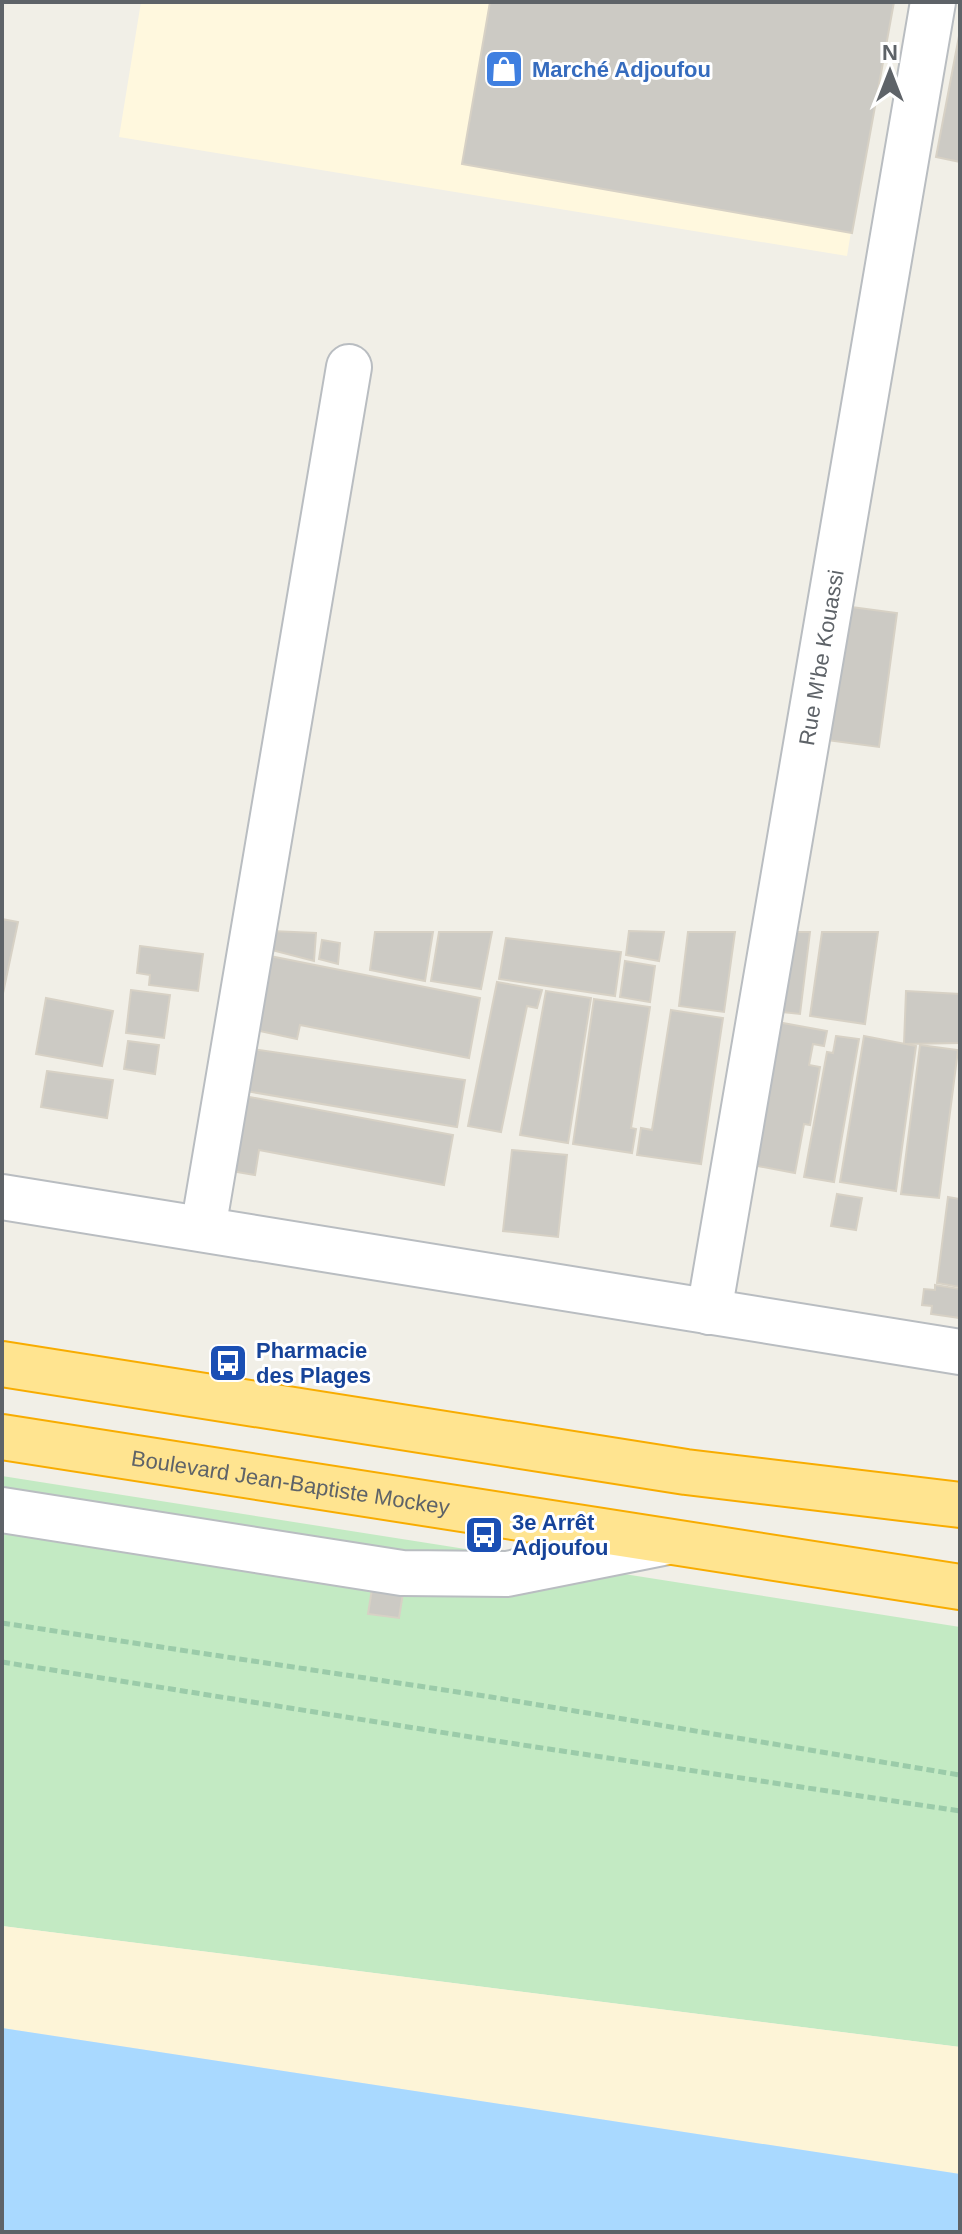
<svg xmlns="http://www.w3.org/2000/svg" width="962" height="2234" font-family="Helvetica,sans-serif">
<rect width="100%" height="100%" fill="#f1efe7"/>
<polygon fill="#fff8de" points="141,2 889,2 847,256 119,137"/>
<polygon fill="#c3eac3" points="2,1476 960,1627 960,2047 2,1926"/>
<polygon fill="#fdf4d7" points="2,1926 960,2047 960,2174 2,2028"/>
<polygon fill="#a9d9ff" points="2,2028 960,2174 960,2232 2,2232"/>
<g fill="#cccac4" stroke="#d7d1c5" stroke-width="2">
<polygon points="490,2 894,2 852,233 462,164"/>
<polygon points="959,36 960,36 960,162 936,157"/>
<polygon points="844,606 897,613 879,747 826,740"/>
<polygon points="2,919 18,922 2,998"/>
<polygon points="271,931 316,933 314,961 268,949"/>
<polygon points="629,931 664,932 659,961 626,955"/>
<polygon points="375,932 433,932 425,981 370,970"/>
<polygon points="439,932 492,932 481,989 431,981"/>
<polygon points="688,932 735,932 724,1012 679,1006"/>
<polygon points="786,932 810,932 800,1014 773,1011"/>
<polygon points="822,932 878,932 865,1024 810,1016"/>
<polygon points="506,938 621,952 615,996 499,979"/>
<polygon points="322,940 340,943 338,964 319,959"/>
<polygon points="140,946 203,954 198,991 149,985 150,975 137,973"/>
<polygon points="265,955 480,998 469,1058 300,1025 297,1039 250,1029"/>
<polygon points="625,961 655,966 650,1002 620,997"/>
<polygon points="497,982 542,990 537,1008 527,1006 501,1132 468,1126"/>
<polygon points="131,990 170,995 164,1038 126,1033"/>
<polygon points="546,991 591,998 568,1143 520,1135"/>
<polygon points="906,991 960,994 960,1043 904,1044"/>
<polygon points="46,998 113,1011 102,1066 36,1054"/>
<polygon points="594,999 650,1007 631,1128 636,1129 632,1153 573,1144"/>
<polygon points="671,1010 723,1018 701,1164 637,1155 641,1128 652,1130"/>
<polygon points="772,1021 827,1031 824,1046 813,1044 809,1065 820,1067 810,1125 804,1124 795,1173 747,1164"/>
<polygon points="836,1036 859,1039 834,1182 804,1177 827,1052 833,1053"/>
<polygon points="864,1036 916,1046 896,1191 840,1182"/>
<polygon points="128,1041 159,1045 155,1074 124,1069"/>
<polygon points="920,1045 958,1050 939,1198 901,1194"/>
<polygon points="245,1048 465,1080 457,1127 240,1090"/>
<polygon points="47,1071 113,1080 107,1118 41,1107"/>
<polygon points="239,1095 453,1135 444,1185 259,1150 255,1175 225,1170"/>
<polygon points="512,1150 567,1155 558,1237 503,1231"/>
<polygon points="837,1194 862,1198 856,1230 831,1226"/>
<polygon points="948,1197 960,1199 960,1287 937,1283"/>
<polygon points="935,1285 960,1289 960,1318 931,1314 932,1306 922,1305 924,1289 935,1290"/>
<polygon points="372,1589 403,1593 399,1618 368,1614"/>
</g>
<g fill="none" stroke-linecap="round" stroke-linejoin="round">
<g stroke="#b9bdc1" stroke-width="48">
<g id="minor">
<polyline points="2,1197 960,1352"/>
<polyline points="203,1229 349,367"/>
<path id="s1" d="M 709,1312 L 933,2"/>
<polyline points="2,1510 402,1573 507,1574 668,1542"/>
</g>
</g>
<g stroke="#f8ac00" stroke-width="48">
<g id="highway">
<polyline points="2,1364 686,1472 960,1505"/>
<path id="s2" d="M 2,1437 L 960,1587"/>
</g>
</g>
<g stroke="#9bcba9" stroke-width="5" stroke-dasharray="8 4" stroke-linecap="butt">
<polyline points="2,1623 491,1697 960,1775"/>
<polyline points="2,1662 496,1741 960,1811"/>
</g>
<use href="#minor" stroke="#fff" stroke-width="44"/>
<use href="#highway" stroke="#ffe490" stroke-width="44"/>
</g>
<defs>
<g id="shop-square" transform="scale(2)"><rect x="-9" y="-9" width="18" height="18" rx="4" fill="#3f7fe0" stroke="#fff"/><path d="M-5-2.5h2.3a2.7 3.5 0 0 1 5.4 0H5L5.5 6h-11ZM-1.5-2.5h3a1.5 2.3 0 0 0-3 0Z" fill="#fff"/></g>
<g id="bus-square" transform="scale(2)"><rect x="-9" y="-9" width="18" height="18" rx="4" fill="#1a4fb4" stroke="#fff"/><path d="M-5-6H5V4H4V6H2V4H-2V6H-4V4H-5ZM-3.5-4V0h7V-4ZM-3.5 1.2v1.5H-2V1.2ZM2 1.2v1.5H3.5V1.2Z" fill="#fff"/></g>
</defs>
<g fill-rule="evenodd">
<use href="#shop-square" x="504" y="69"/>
<use href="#bus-square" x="228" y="1363"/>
<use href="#bus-square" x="484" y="1535"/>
</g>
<g text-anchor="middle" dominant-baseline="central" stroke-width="6" stroke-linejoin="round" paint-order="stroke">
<g font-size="22" font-weight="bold" fill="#366cbe" stroke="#fff" text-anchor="start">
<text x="532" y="69">Marché Adjoufou</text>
</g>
<g font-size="22" fill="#5e6368" stroke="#fff">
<text stroke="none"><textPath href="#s1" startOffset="664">Rue M'be Kouassi</textPath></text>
<text stroke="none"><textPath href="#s2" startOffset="292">Boulevard Jean-Baptiste Mockey</textPath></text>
</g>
<g font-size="22" font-weight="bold" fill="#164399" stroke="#fff" text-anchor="start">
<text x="256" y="1350">Pharmacie<tspan x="256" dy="25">des Plages</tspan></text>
<text x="512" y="1522">3e Arrêt<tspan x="512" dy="25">Adjoufou</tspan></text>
</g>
</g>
<rect width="962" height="2234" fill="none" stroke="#5e6368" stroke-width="8"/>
<g transform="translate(890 72)" stroke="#ffffff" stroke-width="6" paint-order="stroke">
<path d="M0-6L14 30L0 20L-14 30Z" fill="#5e6368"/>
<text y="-12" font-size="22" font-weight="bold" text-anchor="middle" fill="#5e6368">N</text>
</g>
</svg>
